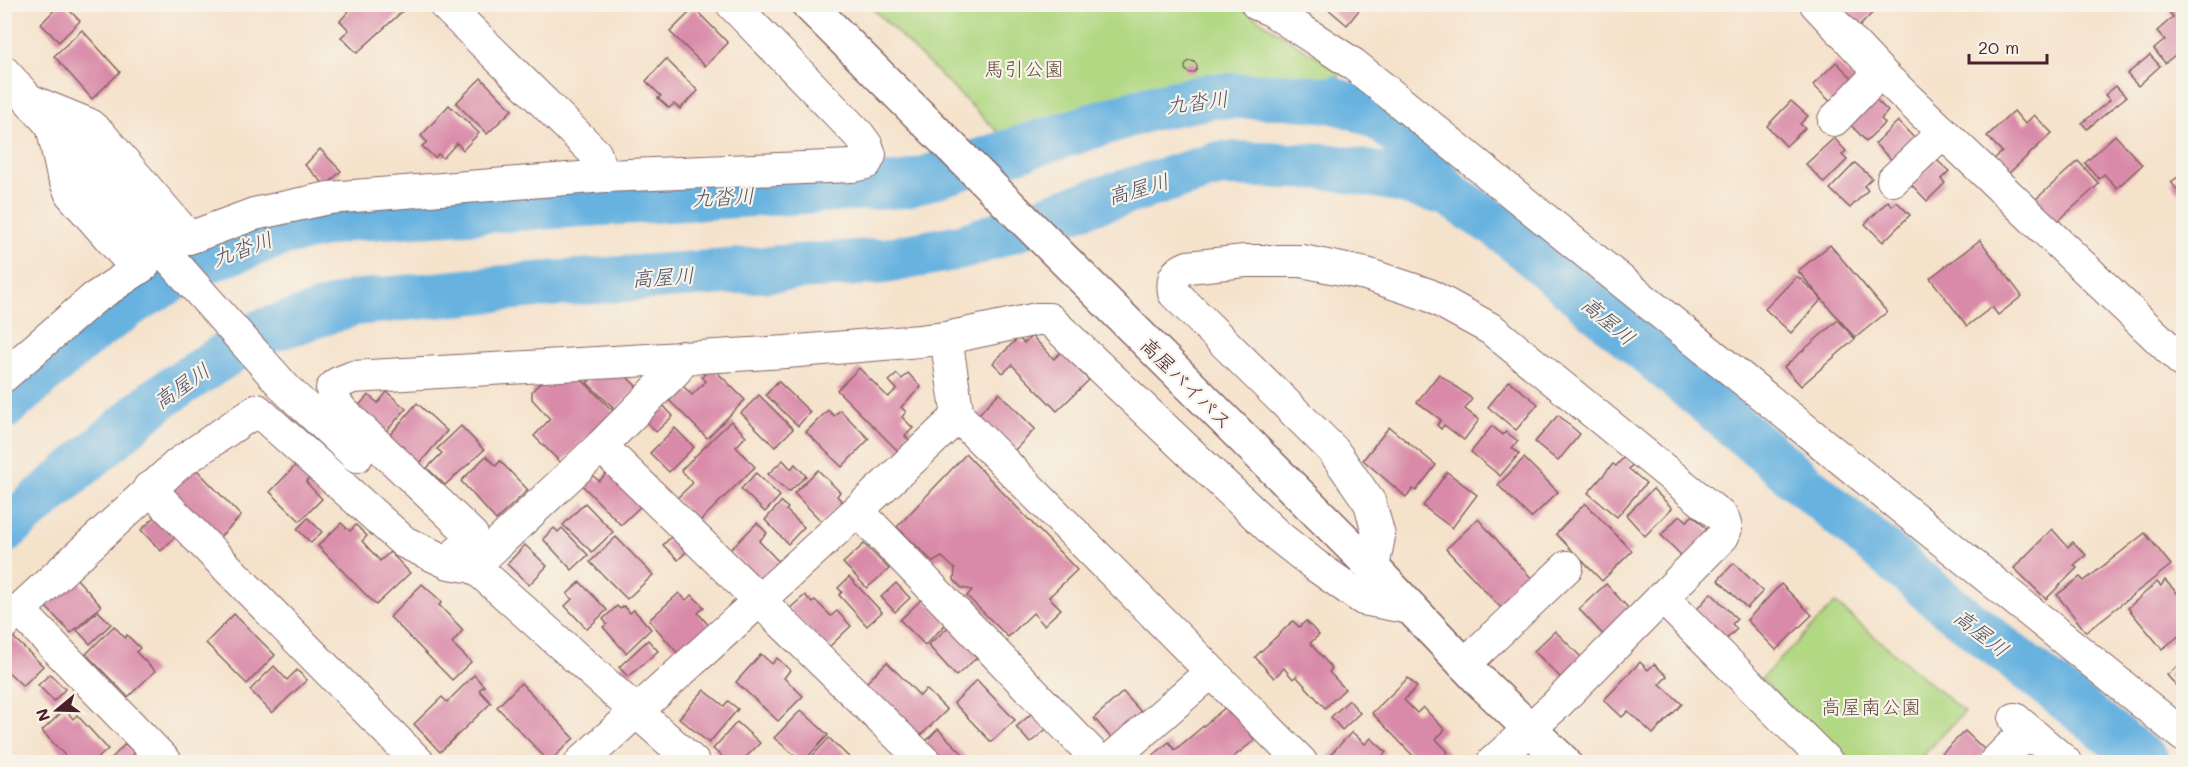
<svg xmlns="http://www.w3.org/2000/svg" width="2188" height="767" font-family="Mali,'Klee One',sans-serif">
<rect width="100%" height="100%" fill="#f7f3e8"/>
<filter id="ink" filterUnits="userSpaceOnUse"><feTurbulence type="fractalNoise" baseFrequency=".0167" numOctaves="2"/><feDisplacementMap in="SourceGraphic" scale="12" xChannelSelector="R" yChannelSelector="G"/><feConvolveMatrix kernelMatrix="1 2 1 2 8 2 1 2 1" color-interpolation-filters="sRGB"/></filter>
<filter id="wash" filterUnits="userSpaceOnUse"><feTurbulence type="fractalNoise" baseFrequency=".008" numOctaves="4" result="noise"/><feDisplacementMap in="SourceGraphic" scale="24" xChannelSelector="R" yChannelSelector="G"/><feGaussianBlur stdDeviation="1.35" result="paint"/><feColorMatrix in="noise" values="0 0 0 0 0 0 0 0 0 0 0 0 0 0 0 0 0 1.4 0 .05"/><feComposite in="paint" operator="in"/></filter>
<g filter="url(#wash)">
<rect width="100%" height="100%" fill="#f5e2cb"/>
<g fill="#b1d883" stroke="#7e7c57" stroke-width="1.5">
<polygon points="869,5 1236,5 1340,72 1334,92 1280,79 1191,84 1006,140"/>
<polygon points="1835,603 1964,712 1917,762 1847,762 1761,679"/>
</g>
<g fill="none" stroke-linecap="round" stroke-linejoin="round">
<polyline stroke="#67b2e0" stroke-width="8" points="1334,79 1363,98 1380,118"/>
<g stroke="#67b2e0" stroke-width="46">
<polyline points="4,407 89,333 136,300 205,261 280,234 351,218 905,185 1150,108 1211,96 1285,96 1331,100 1356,107 1380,118 1401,136 1447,193"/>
<polyline points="4,531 159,398 259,333 354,303 536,285 885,261 965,246 1092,202 1220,164 1331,167 1388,177 1447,193 1501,228 1941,600 2147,762"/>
</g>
</g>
<g id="blocks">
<g fill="#d98aa8">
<polygon points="60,4 63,4 80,21 59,42 41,24"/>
<polygon points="355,4 407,4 408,6 357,53 341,37 349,30 340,21"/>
<polygon points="1331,4 1364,4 1347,25 1327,8"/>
<polygon points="1853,4 1873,4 1877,8 1859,27 1844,13"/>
<polygon points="2178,4 2184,4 2184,48 2165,63 2154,49 2165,40 2157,31 2173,17 2169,12"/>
<polygon points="694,8 728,43 705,66 670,32"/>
<polygon points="82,30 120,72 92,99 54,56"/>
<polygon points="2150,55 2160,66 2138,86 2127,74"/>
<polygon points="666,59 698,91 680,109 674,104 669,108 658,98 661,96 646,81"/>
<circle cx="1191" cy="67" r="6"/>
<polygon points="1836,62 1856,82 1833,104 1813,85"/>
<polygon points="481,78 512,110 487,134 456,103"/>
<polygon points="2116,86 2126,97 2087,129 2082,123 2110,100 2105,95"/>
<polygon points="1872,96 1888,111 1881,119 1885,123 1866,141 1847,121"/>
<polygon points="1791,101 1808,116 1800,124 1805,128 1786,146 1767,126"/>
<polygon points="449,105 479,133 463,150 457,143 443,158 438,154 435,158 422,146 427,142 421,136"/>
<polygon points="2014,111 2025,124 2034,115 2052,133 2007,175 1993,160 2002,152 1987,136"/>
<polygon points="1898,121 1917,141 1895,163 1875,144"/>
<polygon points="2115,135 2142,165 2117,188 2104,174 2099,179 2085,163"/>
<polygon points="1834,138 1846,151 1842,155 1847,160 1824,183 1806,164"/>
<polygon points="320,149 341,171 326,186 305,165"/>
<polygon points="1932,156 1949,171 1941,179 1945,183 1927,201 1908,181"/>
<polygon points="2078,161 2099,184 2056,223 2035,200"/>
<polygon points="1855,163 1872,178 1864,186 1868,190 1850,208 1830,189"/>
<polygon points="2184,173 2184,199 2171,182"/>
<polygon points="1888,201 1892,206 1897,202 1910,215 1883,242 1865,224"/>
<polygon points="1980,240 2022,296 1998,315 1992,307 1967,326 1930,278"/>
<polygon points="1830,245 1887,312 1855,338 1798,271"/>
<polygon points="1797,276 1822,299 1791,333 1765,309"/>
<polygon points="1838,320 1855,339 1801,386 1784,367"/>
<polygon points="1032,336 1054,359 1061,352 1089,380 1057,411 1012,365 1003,373 993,363 1018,338 1024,343"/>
<polygon points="712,367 745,400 707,438 667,398 681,384 692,395 706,381 702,377"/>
<polygon points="859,368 888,397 897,389 889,381 897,374 902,379 908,373 921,387 901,407 906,412 902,417 913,428 905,436 914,445 903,456 837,390"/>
<polygon points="620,370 638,388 615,409 587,383 599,371"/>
<polygon points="574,372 614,412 561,463 534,436 550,419 532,399 532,391 547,376"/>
<polygon points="1439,374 1472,399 1465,409 1479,420 1464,440 1444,425 1441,429 1437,425 1441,420 1417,402"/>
<polygon points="778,381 810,412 798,426 766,395"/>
<polygon points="1509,381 1538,404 1516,430 1488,407"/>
<polygon points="387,392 406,409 381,437 350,416 368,395 378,403"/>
<polygon points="999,393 1035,429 1013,452 977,416"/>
<polygon points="759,395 793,429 775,447 741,413"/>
<polygon points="417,403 447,431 415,469 383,443"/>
<polygon points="661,403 673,416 656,432 644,419"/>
<polygon points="828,410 834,416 840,410 869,439 842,467 806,432"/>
<polygon points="1558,415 1580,434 1558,461 1535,442"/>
<polygon points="731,421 746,436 736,447 755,467 699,522 676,499 693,483 681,470"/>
<polygon points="461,426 484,450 445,485 427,468 442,453 437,449"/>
<polygon points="1492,426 1503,435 1506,432 1518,441 1512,448 1519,454 1500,476 1471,452"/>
<polygon points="1389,427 1436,465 1416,491 1413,489 1406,497 1363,460"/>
<polygon points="675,428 694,447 669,472 650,453"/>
<polygon points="966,454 1077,570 1049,597 1061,609 1044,625 1033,613 1008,637 967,596 972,590 962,588 954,580 955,569 942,557 933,562 897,527"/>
<polygon points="486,456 496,466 500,461 528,490 496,520 461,481"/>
<polygon points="1624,457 1633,464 1629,469 1646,483 1617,517 1588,493 1613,464 1616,466"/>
<polygon points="1524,458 1558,492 1531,518 1498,485"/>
<polygon points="783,460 791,469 795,464 806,476 789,492 768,474"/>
<polygon points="298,463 311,475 306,482 322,499 300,521 270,492"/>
<polygon points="195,468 241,516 218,539 171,491"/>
<polygon points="610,470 643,504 621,525 582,485 592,475 599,481"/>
<polygon points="818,470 840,492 837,496 843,503 822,522 794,493"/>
<polygon points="1447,472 1477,495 1452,528 1423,506"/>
<polygon points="756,473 780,496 765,512 741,489"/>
<polygon points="1653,489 1672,508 1645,536 1626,515"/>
<polygon points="781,502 788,508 786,510 804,527 788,544 765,520"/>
<polygon points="585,503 613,532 592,552 563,525"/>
<polygon points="1585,503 1632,551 1602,581 1556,534"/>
<polygon points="1680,515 1687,521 1693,515 1711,534 1686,560 1661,535"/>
<polygon points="156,516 175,537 161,551 141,530"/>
<polygon points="308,518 322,532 311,543 297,529"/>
<polygon points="1478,519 1533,580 1501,608 1446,549"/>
<polygon points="341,523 350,531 356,525 367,536 362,541 380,561 390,552 410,573 376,605 318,546"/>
<polygon points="757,523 767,533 759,541 779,562 759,581 730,550"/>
<polygon points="554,528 558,532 562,528 588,555 572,570 543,539"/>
<polygon points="2052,529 2068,547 2073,542 2086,555 2074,565 2077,568 2046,599 2014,568"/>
<polygon points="677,531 692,546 678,560 663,545"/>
<polygon points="2145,533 2171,565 2086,632 2057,595 2080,577 2084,581"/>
<polygon points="616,537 653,575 627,599 590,562"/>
<polygon points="864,544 889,569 867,588 843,563"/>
<polygon points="525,545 547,566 529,585 507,564"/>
<polygon points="1734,563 1763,591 1747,608 1718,580"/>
<polygon points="849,577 882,612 867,626 839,595 842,592 838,588"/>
<polygon points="76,578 101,606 71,633 46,607"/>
<polygon points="2165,580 2178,594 2184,591 2184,632 2162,649 2128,608 2157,582 2161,586"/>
<polygon points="580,582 607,610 587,629 565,606 572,599 567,594"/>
<polygon points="896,583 910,598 895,612 881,597"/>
<polygon points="422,584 442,602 439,605 463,630 452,643 471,662 452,680 390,617"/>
<polygon points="1606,584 1631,611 1609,641 1579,609"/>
<polygon points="1781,584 1812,615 1776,650 1747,620"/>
<polygon points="679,593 686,600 692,595 704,607 698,613 712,629 681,657 649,620"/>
<polygon points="1711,593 1737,619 1732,624 1737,629 1721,644 1692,615"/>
<polygon points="805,595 812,603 815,600 831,616 837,611 851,626 827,649 789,609"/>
<polygon points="923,598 948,622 925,645 900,620"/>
<polygon points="617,606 620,609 624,606 630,613 634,610 651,629 626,653 603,627 607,624 603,619"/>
<polygon points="98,611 111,624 90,644 77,630"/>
<polygon points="234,614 275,655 247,684 206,643"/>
<polygon points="1293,621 1299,627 1306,621 1319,635 1310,643 1332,668 1329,672 1345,689 1325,708 1296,676 1293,679 1284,668 1274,678 1255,657"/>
<polygon points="952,624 980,655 956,676 928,645"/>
<polygon points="114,626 125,638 127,635 140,648 136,652 155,671 128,697 86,654"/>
<polygon points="1555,631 1583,659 1563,680 1534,651"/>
<polygon points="11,635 43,666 23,686 4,668 4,641"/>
<polygon points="648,640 658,651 628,677 619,667"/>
<polygon points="761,654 772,664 777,658 790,670 784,678 803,696 778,721 736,682"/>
<polygon points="2184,661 2184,695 2167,675"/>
<polygon points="887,662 920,696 926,689 947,710 917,739 864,685"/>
<polygon points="1640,662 1648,670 1654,664 1667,676 1660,684 1682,704 1653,734 1628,711 1622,717 1604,700"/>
<polygon points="274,666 287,680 297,670 307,680 272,713 250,690"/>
<polygon points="50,674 65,689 54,701 38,685"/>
<polygon points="474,675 484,686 479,690 491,703 440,752 414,724 442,697 447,702"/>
<polygon points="1408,678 1417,687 1404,700 1417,713 1423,707 1445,730 1436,739 1448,752 1438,762 1419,762 1372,713"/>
<polygon points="977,680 1015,720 991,742 954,703"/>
<polygon points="521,683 574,738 549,762 497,707"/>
<polygon points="704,690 724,706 728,701 738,709 709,743 679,718"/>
<polygon points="1123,692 1142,713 1112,739 1094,718"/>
<polygon points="1349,700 1360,713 1342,730 1331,717"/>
<polygon points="1227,706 1255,740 1227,762 1155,762 1151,757 1169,742 1175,750"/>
<polygon points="65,709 73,719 77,715 108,749 94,762 71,762 42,731"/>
<polygon points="1037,709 1051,725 1030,743 1016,727"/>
<polygon points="801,710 828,735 803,762 774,738"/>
<polygon points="737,722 760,743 741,762 729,762 713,749"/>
<polygon points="938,729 965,756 959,762 941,762 923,744"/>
<polygon points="1965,731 1986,751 1974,762 1947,762 1940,755"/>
<polygon points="1352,732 1365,744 1371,738 1386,752 1380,759 1384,762 1323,762"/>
<polygon points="829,738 854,762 808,761"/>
<polygon points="125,744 135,753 126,762 114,762 111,759"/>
</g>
</g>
</g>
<g filter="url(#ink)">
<use href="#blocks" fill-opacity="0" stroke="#866363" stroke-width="1.5"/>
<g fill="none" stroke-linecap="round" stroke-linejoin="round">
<g stroke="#866363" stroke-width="34">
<g id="minor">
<polyline points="444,4 595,153 605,176"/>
<polyline points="1257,4 1271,10 1353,64 2184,736"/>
<polyline points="1816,4 1880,72 2184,363"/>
<polyline points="4,72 287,390 357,456"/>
<polyline points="29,100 88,124 100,134 189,238 254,214 329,198 605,176 852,166 866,163 870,155 867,146 859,135 732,4"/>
<polyline points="1834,120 1880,72"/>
<polyline points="53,130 62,172 71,194 137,269"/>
<polyline points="1893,180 1943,132"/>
<polyline points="946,338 958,416"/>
<polyline points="4,376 93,299 144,265"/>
<polyline points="601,446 925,762"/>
<polyline points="149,488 418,762"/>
<polyline points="859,512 1100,762"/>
<polyline points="458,552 693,762"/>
<polyline points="473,567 472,535 342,411 333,399 332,389 338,383 353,377 786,352 920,341 946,338 1037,319 1049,319 1278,536 1316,566 1363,599 1410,608"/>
<polyline points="473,567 601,446 676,370 682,357"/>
<path d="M 1373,568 L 1379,536 L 1370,503 L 1333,450 L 1174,293 C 1172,279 1174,272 1188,267 L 1245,261 L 1302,261 L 1366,274 L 1429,295 L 1491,329 L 1723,518 L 1726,528 L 1723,536 L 1556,705 L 1493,762"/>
<polyline points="1662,597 1827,762"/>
<polyline points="19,610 166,762"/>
<polyline points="4,624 178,464 257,410 404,542 449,563 473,567"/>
<polyline points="1464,665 1567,567"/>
<polyline points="2015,719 2065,762"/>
<path d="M 581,762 C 707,647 835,534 958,416 L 1301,762"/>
<polyline points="1108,762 1211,672"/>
<polyline points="1995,762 2012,745 2033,735"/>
</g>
</g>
<g stroke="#866363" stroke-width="36">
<polyline id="highway" points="808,4 1373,568 1481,682 1564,762"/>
</g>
<use href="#minor" stroke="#fff" stroke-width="32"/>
<use href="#highway" stroke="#fff" stroke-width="33"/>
</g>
</g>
<g text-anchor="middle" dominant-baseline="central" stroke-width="4.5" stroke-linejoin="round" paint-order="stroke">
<g font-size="20" fill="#644d41" stroke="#f7f3e8">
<text x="1024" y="68">馬引公園</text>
<text x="1871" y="706">高屋南公園</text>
</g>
<g font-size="20" fill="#4a1f2b" stroke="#f7f3e8">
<text transform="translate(1187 383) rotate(45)">高屋バイパス</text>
</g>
<g font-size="21" font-style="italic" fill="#54526a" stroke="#f7f3e8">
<text transform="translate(1197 101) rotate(-7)">九沓川</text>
<text transform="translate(1138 188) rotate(-16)">高屋川</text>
<text transform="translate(723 196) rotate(-3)">九沓川</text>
<text transform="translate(242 248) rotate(-20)">九沓川</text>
<text transform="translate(663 276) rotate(-4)">高屋川</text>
<text transform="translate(1609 320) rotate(40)">高屋川</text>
<text transform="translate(181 385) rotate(-35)">高屋川</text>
<text transform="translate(1982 632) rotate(38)">高屋川</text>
</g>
</g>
<rect width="2188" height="767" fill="none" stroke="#f7f3e8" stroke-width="24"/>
<g transform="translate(57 710) rotate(251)" stroke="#f7f3e8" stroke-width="4.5" paint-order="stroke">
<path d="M0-4.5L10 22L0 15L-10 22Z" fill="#4a1f2b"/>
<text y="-9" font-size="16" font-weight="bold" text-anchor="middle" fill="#4a1f2b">N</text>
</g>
<path d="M1969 54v9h78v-9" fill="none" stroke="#4a1f2b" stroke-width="3"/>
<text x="1978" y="54" font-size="18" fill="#4a1f2b" stroke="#f7f3e8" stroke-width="4.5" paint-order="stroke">20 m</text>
</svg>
